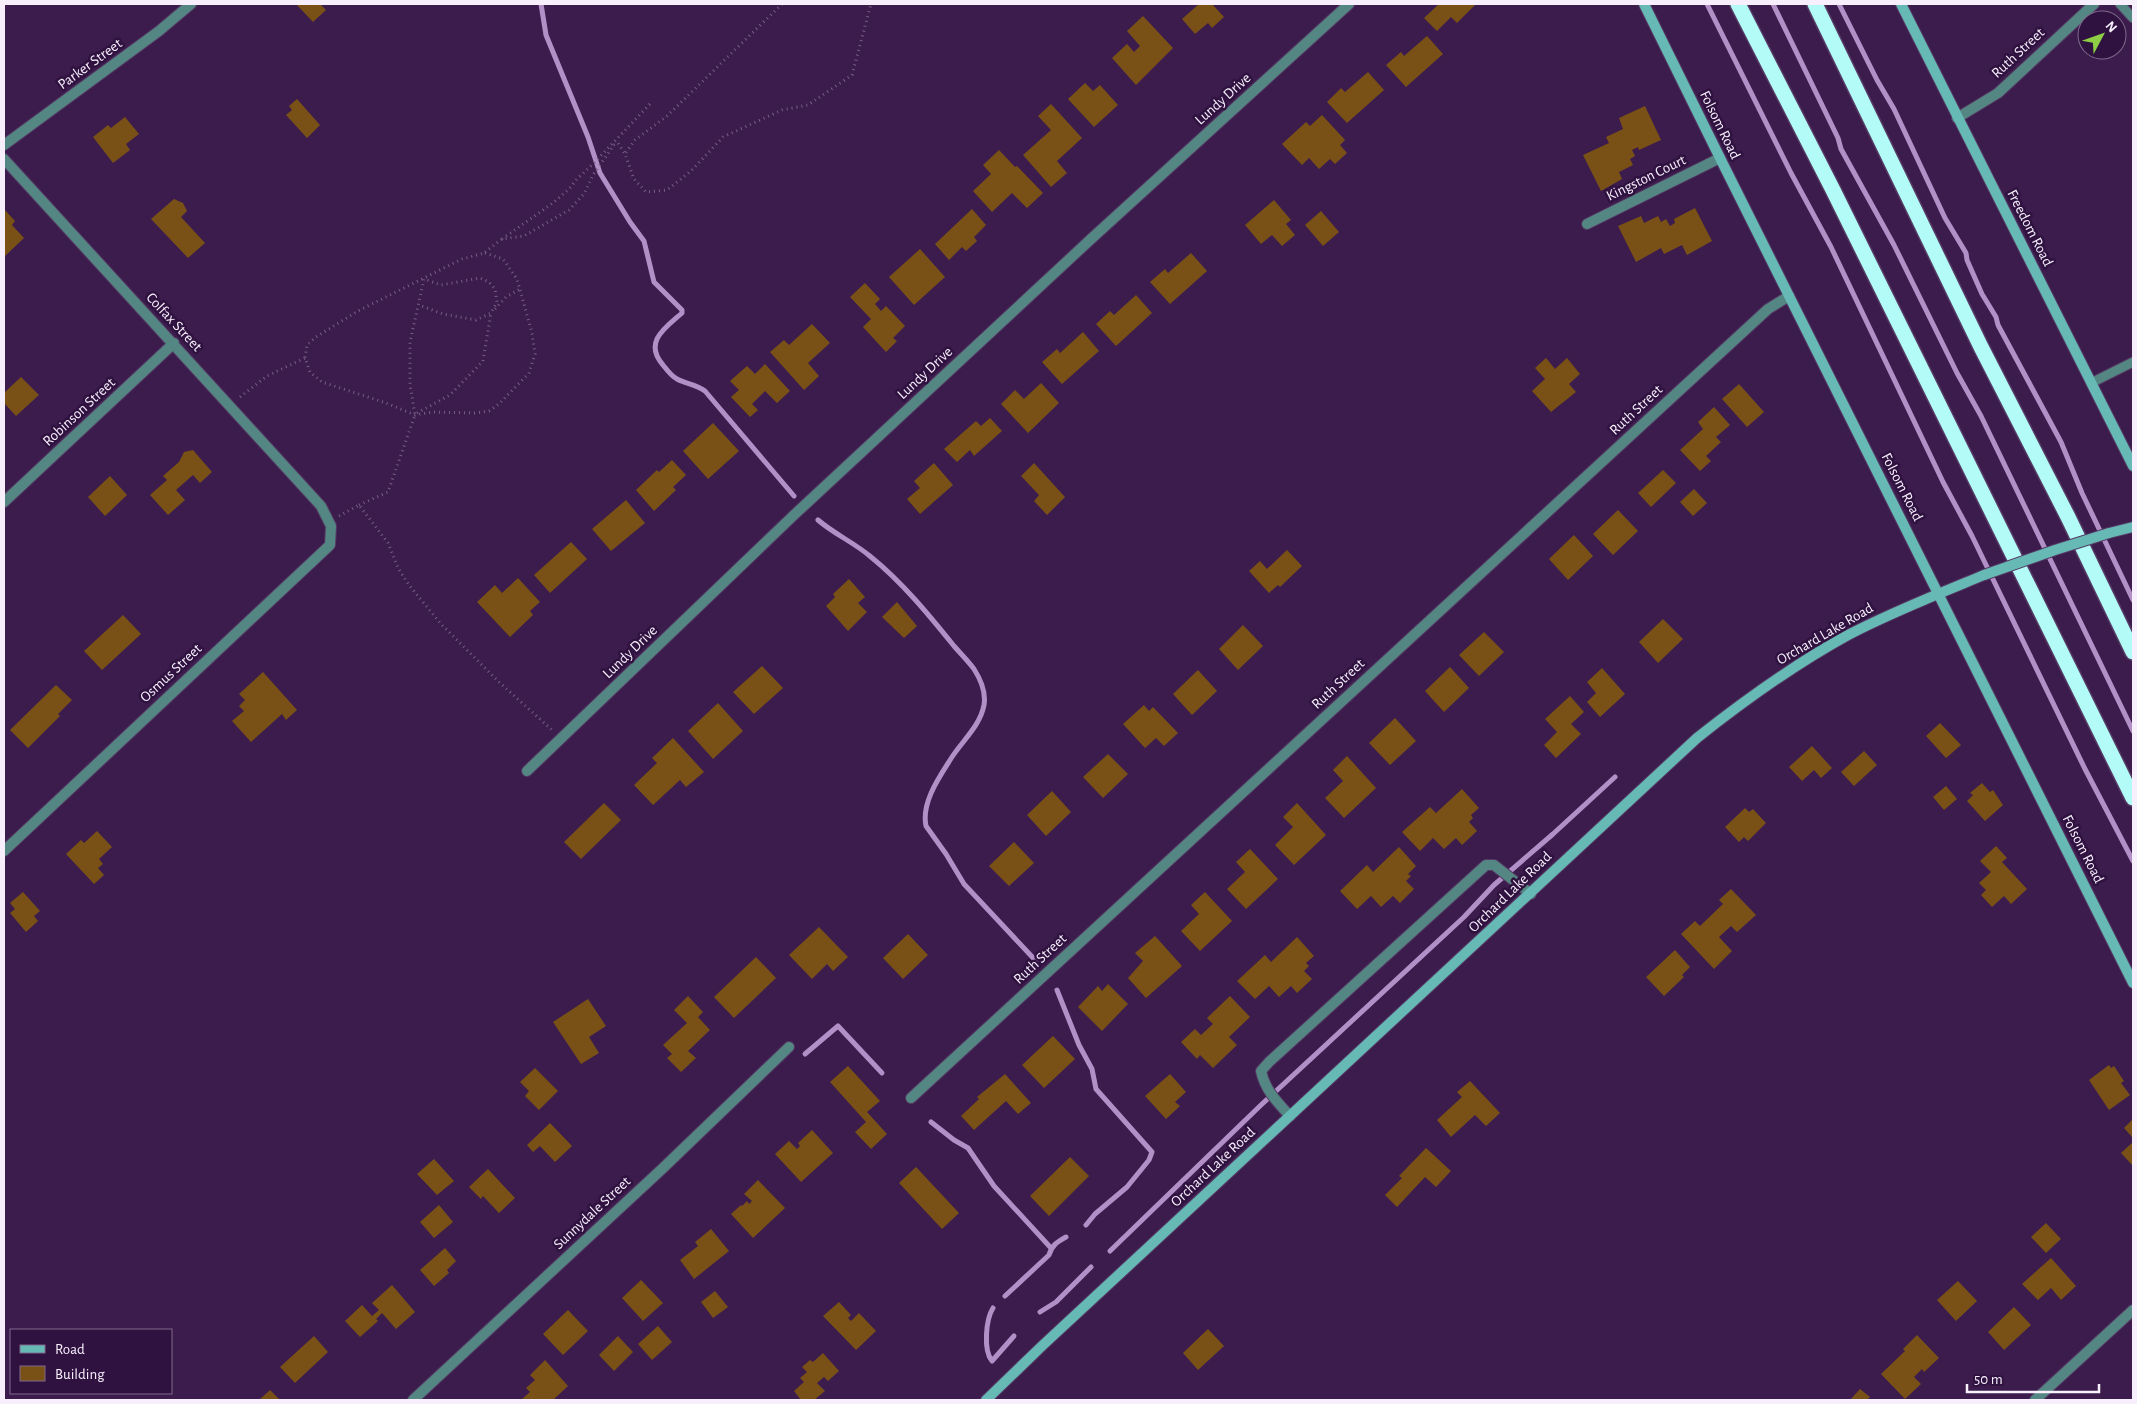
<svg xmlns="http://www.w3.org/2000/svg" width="2137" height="1404" font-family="'Alegreya Sans',sans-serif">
<rect width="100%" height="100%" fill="#3b1c4c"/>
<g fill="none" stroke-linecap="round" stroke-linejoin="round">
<g stroke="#b290c7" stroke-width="5">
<path d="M 541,4 L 546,35 L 588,137 L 600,173 L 630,222 L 644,241 L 654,282 L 682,310 L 682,313 C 665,328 643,342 663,365 C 667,370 671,376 677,379 C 686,384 696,384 705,391 L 794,496"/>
<polyline points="1707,4 1791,173 1831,247 1943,482 1972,536 2085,769 2133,861"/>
<polyline points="1773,4 1838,138 1841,149 1894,245 1957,373 1981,416 2133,731"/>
<polyline points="1839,4 1877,80 1894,109 1945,218 1966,253 1967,260 1982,294 1996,317 1998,325 2061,442 2082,493 2133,600"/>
<path d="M 818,520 C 834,534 855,543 871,557 C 902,582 929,615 954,646 C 961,654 968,661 974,669 C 981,680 986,693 984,705 C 980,726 963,740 952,757 C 940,776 921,802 926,826 L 946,854 L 964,884 L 1036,961"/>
<polyline points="1057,990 1079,1045 1092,1069 1096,1089 1152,1152 1149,1160 1127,1187 1095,1214 1086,1225"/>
<polyline points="805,1054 838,1026 882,1073"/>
<polyline points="931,1122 954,1140 968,1148 994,1186 1051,1248"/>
<polyline points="1110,1251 1261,1105 1464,917 1494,885 1553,834 1615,777"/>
<path d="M 1005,1296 L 1049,1255 C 1052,1245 1057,1242 1066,1237"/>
<path d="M 993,1308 C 986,1319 983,1350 992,1361 L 1014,1336"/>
<polyline points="1040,1312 1056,1302 1091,1267"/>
</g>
</g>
<g fill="#795117">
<polygon points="296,4 320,4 326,10 313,22"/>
<polygon points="1199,4 1212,4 1224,17 1212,28 1208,23 1195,34 1182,19"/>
<polygon points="1439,4 1474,4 1475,5 1457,23 1451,17 1437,31 1424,18"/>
<polygon points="1143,16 1173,48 1136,85 1112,58 1127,44 1134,52 1140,46 1127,31"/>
<polygon points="1427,36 1443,54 1406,87 1386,65 1401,52 1404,56"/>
<polygon points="1368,72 1384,90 1347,123 1327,102 1341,88 1345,92"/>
<polygon points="1085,83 1093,91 1100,85 1118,105 1094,127 1068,99"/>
<polygon points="297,99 320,125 307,138 286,115 292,110 289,106"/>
<polygon points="1051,104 1082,138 1057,161 1067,173 1051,187 1023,155 1051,130 1038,116"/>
<polygon points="1645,106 1661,140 1639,150 1638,147 1632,150 1635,156 1630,159 1633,165 1619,172 1622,179 1601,191 1583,155 1609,143 1606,137 1623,129 1619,118"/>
<polygon points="1322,115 1345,140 1340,145 1347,153 1335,164 1330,159 1319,169 1309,158 1302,165 1282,144 1306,122 1310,126"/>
<polygon points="125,117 139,134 126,144 130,150 113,163 93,137 108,125 111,128"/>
<polygon points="999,150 1015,167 1017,166 1043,193 1027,208 1012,193 992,212 973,191 991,174 983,165"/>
<polygon points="174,199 183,203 187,211 181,217 205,243 188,258 151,219"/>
<polygon points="1274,200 1291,220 1286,224 1295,235 1282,246 1272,235 1261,244 1245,225"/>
<polygon points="1695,208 1712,241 1687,255 1682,245 1664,254 1661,248 1636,262 1618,226 1641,216 1644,223 1658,216 1661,222 1666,219 1670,226 1675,223 1674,219"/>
<polygon points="4,209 15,221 12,225 24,238 4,257"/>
<polygon points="972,209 986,225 974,237 977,241 966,251 962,247 949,260 935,244"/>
<polygon points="1321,211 1339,232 1323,246 1305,225"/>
<polygon points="920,249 945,277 914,305 889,277"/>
<polygon points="1191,253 1207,271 1170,304 1150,282 1165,269 1168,273"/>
<polygon points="865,283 880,299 875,304 881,311 886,306 905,326 893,338 897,341 886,352 863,327 871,319 850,297"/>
<polygon points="1136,295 1152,313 1116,346 1096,324 1110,311 1114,315"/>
<polygon points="812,324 830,343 808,363 819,376 804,390 770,352 784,340 789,345"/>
<polygon points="1083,332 1099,351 1062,384 1042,362 1057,349 1060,353"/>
<polygon points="1546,358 1555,369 1567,358 1580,374 1569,384 1576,392 1551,412 1532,391 1545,379 1535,368"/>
<polygon points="765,364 790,391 777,403 765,391 752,404 758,410 750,417 731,397 739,390 730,381 747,366 755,374"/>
<polygon points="21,377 39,395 16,416 4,403 4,393"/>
<polygon points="1041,383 1059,403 1028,433 1001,404 1015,390 1024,399"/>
<polygon points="1739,384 1764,412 1747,427 1722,399"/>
<polygon points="1714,407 1730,425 1716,437 1721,442 1706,456 1711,461 1700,471 1680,450 1703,429 1698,422"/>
<polygon points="990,418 1002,431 974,456 970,450 957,462 944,449 976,421 981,426"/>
<polygon points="713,423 739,451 708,479 683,451"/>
<polygon points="193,450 212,472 200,483 193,475 176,490 185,500 168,515 150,495 167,480 163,476 179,462 184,452"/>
<polygon points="672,460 686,475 673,487 676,490 654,511 636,490 657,470 659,472"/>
<polygon points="934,463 953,485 920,514 907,499 920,488 914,481"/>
<polygon points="1034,463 1065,497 1047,515 1034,501 1039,495 1021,476"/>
<polygon points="1663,470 1676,483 1651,507 1638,493"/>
<polygon points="110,476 127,495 105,516 88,497"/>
<polygon points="1694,489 1707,503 1693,516 1680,502"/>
<polygon points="626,500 645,523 611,551 592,529"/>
<polygon points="1618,510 1638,531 1613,555 1593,534"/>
<polygon points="1574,535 1593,556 1568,580 1549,559"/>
<polygon points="571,542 587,559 550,593 534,575"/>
<polygon points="1287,550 1302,566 1280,587 1278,585 1269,593 1249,571 1260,561 1267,569"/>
<polygon points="518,578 540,602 530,611 533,615 510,637 477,602 495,585 502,593"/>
<polygon points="849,579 865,597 858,603 867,612 848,631 826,606 835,597 833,594"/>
<polygon points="897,602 917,626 904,638 882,617"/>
<polygon points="123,615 141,634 102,670 84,651"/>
<polygon points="1663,619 1683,639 1658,663 1639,642"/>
<polygon points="1243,625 1263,646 1238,670 1219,649"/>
<polygon points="1484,632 1504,652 1479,676 1459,655"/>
<polygon points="762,666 783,688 754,714 733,692"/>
<polygon points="1450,667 1469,688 1444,712 1425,691"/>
<polygon points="1602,668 1625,694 1600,717 1587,702 1596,693 1587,682"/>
<polygon points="1198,670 1217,691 1192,715 1173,694"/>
<polygon points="263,672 297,710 286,720 282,714 251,742 232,721 244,711 239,706 245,700 239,694"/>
<polygon points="56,685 72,700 58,714 60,716 28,748 10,730"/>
<polygon points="1570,696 1584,712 1571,724 1581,734 1556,758 1544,745 1557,732 1545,719"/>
<polygon points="718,703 743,731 713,759 688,731"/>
<polygon points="1144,705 1149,711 1153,707 1178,733 1164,746 1156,738 1145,748 1123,724"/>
<polygon points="1395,718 1416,741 1390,765 1369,743"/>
<polygon points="1940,723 1961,745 1946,758 1926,736"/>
<polygon points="673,738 704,772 686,787 680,780 653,805 634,785 657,763 652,758"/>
<polygon points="1812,746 1832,768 1821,778 1814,770 1802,781 1789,767"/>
<polygon points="1864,751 1877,765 1854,786 1841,772"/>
<polygon points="1108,754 1128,774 1103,798 1083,777"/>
<polygon points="1347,756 1376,788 1344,818 1325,798 1343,781 1333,770"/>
<polygon points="1982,783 1990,792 1993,790 2003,805 1985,821 1967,801 1973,795 1970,793"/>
<polygon points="1946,786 1957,799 1944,810 1933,797"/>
<polygon points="1462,789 1479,808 1471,815 1473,818 1469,822 1477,831 1462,845 1456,838 1444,849 1433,838 1420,851 1402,832 1430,807 1436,813"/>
<polygon points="1052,791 1071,812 1046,836 1027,815"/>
<polygon points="604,803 621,820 581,859 564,842"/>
<polygon points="1297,803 1326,835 1294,865 1275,845 1293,827 1283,817"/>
<polygon points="1745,808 1749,812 1753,809 1766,823 1748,841 1744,837 1739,842 1725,827"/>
<polygon points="97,831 112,847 99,859 103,864 98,868 104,875 94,884 66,854 81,840 84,843"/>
<polygon points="1014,842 1034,863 1009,886 989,866"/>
<polygon points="1996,846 2007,858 2002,862 2027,889 2011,904 2004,896 1992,907 1981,895 1986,890 1979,883 1991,872 1980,861"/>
<polygon points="1399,847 1416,866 1408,874 1411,876 1406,881 1414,889 1400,903 1393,896 1381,907 1371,896 1357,909 1340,891 1367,865 1373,872"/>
<polygon points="1250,849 1278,879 1246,909 1227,889 1245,872 1236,862"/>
<polygon points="1731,889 1756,915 1737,932 1731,926 1719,937 1732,951 1714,969 1681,934 1695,921 1700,926 1723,904 1719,900"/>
<polygon points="23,892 40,911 34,916 38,921 26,932 10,913 15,909 10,903"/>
<polygon points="1205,892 1232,921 1200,951 1181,931 1199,914 1191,905"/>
<polygon points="819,927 848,957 833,971 827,964 812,979 789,955"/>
<polygon points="908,934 928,955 903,979 883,958"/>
<polygon points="1155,936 1182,966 1146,998 1128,978 1143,961 1135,953"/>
<polygon points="1297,937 1314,956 1306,963 1309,966 1304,971 1312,979 1297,993 1291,986 1279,997 1269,986 1255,999 1237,981 1265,955 1271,962"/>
<polygon points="1675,950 1690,967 1682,975 1684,977 1664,996 1646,977"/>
<polygon points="756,957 776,978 734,1018 714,997"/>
<polygon points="1108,984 1128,1004 1102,1031 1078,1007 1098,986 1102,991"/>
<polygon points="688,996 703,1012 698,1017 710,1030 688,1051 696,1058 681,1072 667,1058 672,1054 663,1045 687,1023 674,1010"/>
<polygon points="1230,996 1250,1017 1229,1037 1237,1045 1213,1068 1200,1055 1197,1059 1181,1042 1195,1029 1201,1035 1213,1024 1207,1018"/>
<polygon points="588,999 606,1026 589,1037 599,1053 581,1064 553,1022"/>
<polygon points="1053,1036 1075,1059 1044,1088 1022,1065"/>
<polygon points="2109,1065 2111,1068 2114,1066 2124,1081 2121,1083 2130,1095 2109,1110 2089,1080"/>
<polygon points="848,1066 880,1101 867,1112 887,1134 871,1149 855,1132 866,1122 830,1082"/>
<polygon points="535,1068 558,1091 539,1110 525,1096 529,1091 520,1082"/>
<polygon points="1005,1074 1031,1103 1018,1114 1006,1101 974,1130 961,1116 979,1099 977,1097"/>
<polygon points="1170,1074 1186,1092 1175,1102 1180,1106 1166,1119 1145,1096"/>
<polygon points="1470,1081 1500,1113 1486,1126 1475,1115 1451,1137 1437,1120 1462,1097 1457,1092"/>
<polygon points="2133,1119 2133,1138 2124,1128"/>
<polygon points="550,1123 572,1146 555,1162 540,1146 533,1152 527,1145"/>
<polygon points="812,1130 833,1153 801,1182 775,1154 789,1141 797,1149 800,1146 798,1143"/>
<polygon points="2133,1142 2133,1166 2121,1153"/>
<polygon points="1426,1148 1451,1171 1436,1187 1425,1177 1397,1207 1385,1195 1402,1178 1399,1176"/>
<polygon points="1070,1157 1089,1176 1049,1216 1030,1196"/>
<polygon points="434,1159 454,1181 437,1195 417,1174"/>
<polygon points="916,1167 959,1213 942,1229 899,1183"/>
<polygon points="488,1169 515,1198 499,1213 483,1196 481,1199 469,1187"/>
<polygon points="758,1180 785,1208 753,1238 731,1214 741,1205 742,1206 747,1201 749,1204 752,1201 744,1194"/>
<polygon points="439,1205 453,1222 434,1238 420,1222"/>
<polygon points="2046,1223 2061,1239 2046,1253 2031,1237"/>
<polygon points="711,1229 729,1251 694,1279 680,1260 698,1246 695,1242"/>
<polygon points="445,1248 456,1261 447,1270 449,1273 434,1286 420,1270"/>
<polygon points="2051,1258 2076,1286 2061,1300 2051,1288 2038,1300 2022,1284"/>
<polygon points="641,1280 663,1303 643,1321 622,1298"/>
<polygon points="1958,1281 1977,1301 1956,1321 1937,1300"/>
<polygon points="392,1285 415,1312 396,1329 382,1313 376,1319 378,1321 360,1337 345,1321 362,1305 372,1316 379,1310 372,1303"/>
<polygon points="715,1291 728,1307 713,1318 701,1302"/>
<polygon points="839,1302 851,1315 848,1318 851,1321 859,1313 876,1331 856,1350 823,1316"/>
<polygon points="2014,1307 2031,1325 2004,1350 1988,1332"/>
<polygon points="568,1310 588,1331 563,1355 543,1334"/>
<polygon points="658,1326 672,1342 652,1360 638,1344"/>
<polygon points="1208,1329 1224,1346 1198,1370 1183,1353"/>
<polygon points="1917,1335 1939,1358 1924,1372 1922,1369 1914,1377 1921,1384 1905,1399 1881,1374 1905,1351 1903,1349"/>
<polygon points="314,1336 328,1352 295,1383 280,1367"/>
<polygon points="618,1336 633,1352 614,1371 599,1355"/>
<polygon points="823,1353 839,1371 828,1381 824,1377 817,1383 825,1391 814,1400 801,1400 794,1391 804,1382 800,1378 807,1372 802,1367 810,1360 813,1362"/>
<polygon points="545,1360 568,1386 553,1400 521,1400 530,1392 526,1388 535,1380 530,1375"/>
<polygon points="1860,1389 1870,1397 1867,1400 1850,1400"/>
<polygon points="270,1390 280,1400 259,1400"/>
</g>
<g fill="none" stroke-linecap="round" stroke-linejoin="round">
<g stroke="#553a65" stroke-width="11">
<g id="lane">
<polyline points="2120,4 2133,18"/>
<polyline points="2091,383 2133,362"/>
</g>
</g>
<g stroke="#553a65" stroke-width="12">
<g id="street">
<polyline points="1957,118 1998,93 2094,4"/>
<polyline points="4,145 159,31 191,4"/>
<polyline points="4,159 321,506 331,526 330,545 4,851"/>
<polyline points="1587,224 1720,158"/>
<polyline points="4,502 174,343"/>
<polyline points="527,771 794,515 1091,239 1349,4"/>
<polyline points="911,1098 1768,309 1789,296"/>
<path d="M 1290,1116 C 1277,1102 1265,1090 1261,1071 L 1269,1062 L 1486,865 L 1494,865 L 1531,894"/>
<polyline points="413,1400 662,1169 789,1047"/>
<polyline points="2035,1400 2133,1310"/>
</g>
</g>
<g stroke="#553a65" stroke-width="12">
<g id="secondary">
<polyline points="1644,4 1720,158 2133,983"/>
<polyline points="1901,4 2133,466"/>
<polyline points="2109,533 2133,527"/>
<path d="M 986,1400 L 1043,1345 L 1697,738 C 1745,700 1795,664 1848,635 C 1892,612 1938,594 1984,575"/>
</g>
</g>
<g stroke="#553a65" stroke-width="18">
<g id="highway">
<polyline points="1738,4 1833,190 2133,798"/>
<polyline points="1815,4 1981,347 2068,517 2133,652"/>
</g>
</g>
<g stroke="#775f84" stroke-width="3" stroke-dasharray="1 4" stroke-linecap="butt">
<polyline points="782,4 667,116 635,140 625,154 634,179 646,192 667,190 691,171 723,137 782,110 808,105 852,75 871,4"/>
<polyline points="502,239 553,203 569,189 577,179 593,164 651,103"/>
<polyline points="485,252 502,239 524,236 569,210 584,194 593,175 614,145 618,143 625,154"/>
<polygon points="485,253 503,259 517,279 532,333 535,354 529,373 499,404 489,411 475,413 433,412 415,415 386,403 322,382 310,372 305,358 307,345 316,337 358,311 462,259"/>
<polyline points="495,309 506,297 520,289"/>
<polyline points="240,397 267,376 305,358"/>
<polyline points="417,413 450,395 483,361 491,313"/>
<polyline points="359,505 388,492 415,415 410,385 410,342 424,279 441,285 480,278 489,282 495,289 497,302 491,313 476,320 443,314 419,305"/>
<polyline points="339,516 359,505 388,543 398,568 409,585 441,624 499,682 552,730"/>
</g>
<use href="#lane" stroke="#548683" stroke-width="9"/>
<use href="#street" stroke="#548683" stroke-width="10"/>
<use href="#secondary" stroke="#66b9b5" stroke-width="10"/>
<use href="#highway" stroke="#b2fbf6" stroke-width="15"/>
<g stroke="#553a65" stroke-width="12" stroke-linecap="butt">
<polyline id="secondary-bridge" points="1984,575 2055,550 2109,533"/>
</g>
<use href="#secondary-bridge" stroke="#66b9b5" stroke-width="10"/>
</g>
<g text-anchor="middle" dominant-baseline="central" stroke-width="5" stroke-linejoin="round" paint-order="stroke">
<g font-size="15" fill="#f7f0fc" stroke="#301241">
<text transform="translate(2018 53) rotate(-43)">Ruth Street</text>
<text transform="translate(90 64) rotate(-36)">Parker Street</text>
<text transform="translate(1223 99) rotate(-42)">Lundy Drive</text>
<text transform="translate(1720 125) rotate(64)">Folsom Road</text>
<text transform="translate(1646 178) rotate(-26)">Kingston Court</text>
<text transform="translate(2030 228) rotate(63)">Freedom Road</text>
<text transform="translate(174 322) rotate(47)">Colfax Street</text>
<text transform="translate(925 373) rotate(-43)">Lundy Drive</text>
<text transform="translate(1636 410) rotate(-43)">Ruth Street</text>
<text transform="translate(79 412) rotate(-43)">Robinson Street</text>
<text transform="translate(1902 487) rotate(63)">Folsom Road</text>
<text transform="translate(1825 634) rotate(-30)">Orchard Lake Road</text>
<text transform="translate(630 652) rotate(-44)">Lundy Drive</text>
<text transform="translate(171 673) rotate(-43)">Osmus Street</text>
<text transform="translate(1338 684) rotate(-43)">Ruth Street</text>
<text transform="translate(2083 849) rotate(63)">Folsom Road</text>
<text transform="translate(1510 892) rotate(-44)">Orchard Lake Road</text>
<text transform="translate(1040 959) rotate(-43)">Ruth Street</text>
<text transform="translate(1213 1167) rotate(-43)">Orchard Lake Road</text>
<text transform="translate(592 1213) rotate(-43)">Sunnydale Street</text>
</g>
</g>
<rect width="2137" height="1404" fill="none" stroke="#f7f0fc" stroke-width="10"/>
<rect x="10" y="1329" width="162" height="65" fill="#301241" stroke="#806b8c"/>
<rect x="20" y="1345" width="25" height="8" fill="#66b9b5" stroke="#806b8c"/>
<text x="55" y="1354" font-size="15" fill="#f7f0fc">Road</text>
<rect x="20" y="1366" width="25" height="15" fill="#795117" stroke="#806b8c"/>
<text x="55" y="1379" font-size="15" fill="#f7f0fc">Building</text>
<g transform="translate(2102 35) rotate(49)"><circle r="24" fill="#301241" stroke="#806b8c"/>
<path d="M0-4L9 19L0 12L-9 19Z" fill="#8dce45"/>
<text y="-8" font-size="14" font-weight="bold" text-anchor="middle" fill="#f7f0fc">N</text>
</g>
<path d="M1967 1384v8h132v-8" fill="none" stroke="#f7f0fc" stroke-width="2.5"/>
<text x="1974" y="1384" font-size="15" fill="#f7f0fc" stroke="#301241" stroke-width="4" paint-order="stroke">50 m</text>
</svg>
